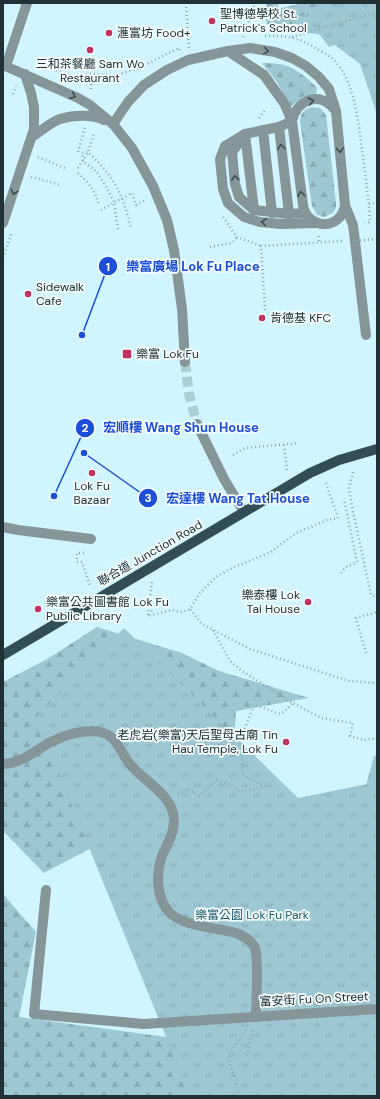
<svg xmlns="http://www.w3.org/2000/svg" width="380" height="1099" font-family="'DM Sans','Noto Sans TC',sans-serif">
<defs>
<pattern id="forest-firs" width="22" height="20" patternUnits="userSpaceOnUse"><rect width="22" height="20" fill="#9dc8d3"/><path d="M5 1l3.5 6h-7zM16 11l3.5 6h-7z" fill="#87acb6"/></pattern>
<pattern id="park-tufts" width="24" height="20" patternUnits="userSpaceOnUse"><rect width="24" height="20" fill="#9dc8d3"/><path d="M3 7l-1-3M5 7V3M7 7l1-3M15 17l-1-3M17 17v-4M19 17l1-3" fill="none" stroke="#87acb6"/></pattern>
</defs>
<rect width="100%" height="100%" fill="#d0f5fe"/>
<g fill="url(#forest-firs)">
<polygon points="267,3 277,3 279,9 302,3 377,3 345,39 329,47 312,24 267,24 264,12"/>
<path d="M 262,63 C 268,63 273,63 279,64 C 292,65 308,78 317,88 L 316,95 L 303,97 L 290,107 L 277,82 Z"/>
<path d="M 312,107 L 320,108 L 326,115 L 336,203 L 336,207 L 333,213 L 324,217 L 317,215 L 312,206 L 300,122 C 300,114 304,109 312,107 Z"/>
<polygon points="97,627 182,653 219,671 309,698 236,711 232,771 263,811 357,818 374,756 377,755 377,982 114,836 44,873 3,831 3,682 49,658"/>
<polygon points="3,894 36,932 19,1017 189,1040 210,1096 3,1096"/>
</g>
<g fill="url(#park-tufts)">
<polygon points="344,3 377,3 377,114 360,64 327,39 318,34 300,32 296,17"/>
<polygon points="124,628 298,798 377,782 377,1096 190,1096 36,717"/>
</g>
<g fill="none" stroke-linecap="round" stroke-linejoin="round">
<polyline stroke="#adced5" stroke-width="10" stroke-dasharray="10 5" stroke-linecap="butt" points="185,362 189,394 197,424"/>
<g stroke="#8ba7ae" stroke-width="2.5" stroke-dasharray="1 3" stroke-linecap="butt">
<polyline points="186,3 189,48"/>
<path d="M 265,36 C 285,35 301,38 317,49 C 322,52 329,55 333,59 C 355,81 358,120 362,150 C 365,174 369,198 370,222 L 365,223"/>
<polyline points="243,37 255,3"/>
<polyline points="292,37 377,12"/>
<polyline points="37,64 84,80 86,74 117,75 139,68 179,48 180,51"/>
<polyline points="92,69 94,61"/>
<polyline points="91,89 91,81 96,75"/>
<polyline points="13,94 16,86"/>
<polyline points="259,118 265,110"/>
<polyline points="78,152 85,127"/>
<polyline points="38,157 67,169"/>
<polyline points="78,168 88,152 94,133"/>
<path d="M 78,173 C 89,183 95,191 99,205"/>
<polyline points="31,177 61,185"/>
<polyline points="369,204 377,203"/>
<polyline points="101,210 132,193 136,205 146,200"/>
<polyline points="223,217 237,237 261,246"/>
<path d="M 118,229 L 114,202 L 105,185 L 97,172 L 83,161 L 82,153 L 88,152 C 97,161 106,170 113,181 C 122,195 127,212 131,228"/>
<polyline points="319,236 319,243"/>
<polyline points="210,247 232,243 237,237"/>
<polyline points="3,258 12,232"/>
<polyline points="265,310 261,246 342,241"/>
<polyline points="284,445 287,471"/>
<polyline points="233,455 245,448 299,443"/>
<polyline points="353,472 349,488 353,512 371,595 377,597"/>
<polyline points="326,483 338,518 327,520 296,533 271,552 230,569 215,578 199,594 190,609 202,624 250,649 349,681 377,683"/>
<polyline points="84,553 77,553 77,562 82,562 90,585"/>
<polyline points="341,573 346,567 357,562 344,499"/>
<polyline points="152,611 148,616 172,610 181,612 190,609"/>
<polyline points="148,615 152,581"/>
<polyline points="213,630 230,661 242,671 293,703 321,718 353,723 350,736 364,740 377,738"/>
<polyline points="366,653 356,618 377,612"/>
<polyline points="265,787 242,774 242,736 254,705 281,714 293,703"/>
<polyline points="178,794 188,789 199,796 217,780 236,788 241,792 264,787"/>
<polyline points="247,1055 253,1029"/>
<polyline points="239,1096 228,1055 246,1030"/>
</g>
<g stroke="#859598" stroke-width="10">
<polyline points="3,65 78,98 90,105 113,124 132,148 153,186 167,220 174,250 182,309 185,362"/>
<polyline points="6,66 27,3"/>
<polyline points="292,121 279,127 245,134 225,146 220,159 223,189 228,203 244,217 260,222 281,224 317,223"/>
<path d="M 292,121 C 297,99 320,91 334,109"/>
<path d="M 113,124 L 128,102 L 144,85 L 167,70 L 188,60 L 228,51 L 250,48 L 275,52 L 292,58 L 306,66 L 319,77 L 329,89 L 336,111 L 345,205 C 341,231 307,230 303,205 L 292,121 L 284,103 L 264,75 L 228,51"/>
<polyline points="279,127 289,214"/>
<polyline points="263,130 272,213"/>
<polyline points="245,134 254,210"/>
<path d="M 33,136 C 41,131 51,122 60,119 C 73,115 92,114 104,120"/>
<polyline points="242,139 232,152 235,184 239,197 254,210 289,214 305,213"/>
<polyline points="345,205 353,225 354,233 366,335"/>
<polyline points="3,223 34,129 34,107 31,93 25,74"/>
<polyline points="197,424 224,479 244,512"/>
<polyline points="3,527 18,530 91,539"/>
<path d="M 3,764 C 20,764 35,751 49,743 C 62,736 78,731 93,731 C 116,732 118,748 129,763 C 142,780 167,791 173,813 C 177,829 168,842 162,856 C 156,873 156,896 168,911 C 180,926 217,928 236,933 C 244,936 251,940 255,948 C 259,960 256,1002 256,1017"/>
<polyline points="46,890 34,1014 144,1024 377,1009"/>
</g>
<polyline stroke="#324d53" stroke-width="10" points="3,655 310,473 339,460 377,449"/>
<polyline stroke="#8ba7ae" stroke-width="2.5" stroke-dasharray="1 3" stroke-linecap="butt" points="352,241 377,239"/>
</g>
<defs><path id="oneway-chevron" d="M-2-3.5L2.5 0L-2 3.5" fill="none" stroke-width="1.6" stroke-linecap="round" stroke-linejoin="round"/></defs>
<g stroke="#3f4e51">
<use href="#oneway-chevron" transform="translate(266 51) rotate(9)"/>
<use href="#oneway-chevron" transform="translate(73 96) rotate(25)"/>
<use href="#oneway-chevron" transform="translate(311 101) rotate(-14)"/>
<use href="#oneway-chevron" transform="translate(281 147) rotate(-97)"/>
<use href="#oneway-chevron" transform="translate(340 150) rotate(84)"/>
<use href="#oneway-chevron" transform="translate(235 178) rotate(-96)"/>
<use href="#oneway-chevron" transform="translate(14 192) rotate(109)"/>
<use href="#oneway-chevron" transform="translate(301 194) rotate(-97)"/>
<use href="#oneway-chevron" transform="translate(264 222) rotate(-172)"/>
</g>
<g fill="#c03361" stroke="#f5fcfe" stroke-width="1.5">
<circle cx="212" cy="21" r="4"/>
<circle cx="109" cy="33" r="4"/>
<circle cx="90" cy="50" r="4"/>
<circle cx="28" cy="294" r="4"/>
<circle cx="262" cy="318" r="4"/>
<rect x="122" y="349" width="10" height="10" rx="2"/>
<circle cx="92" cy="473" r="4"/>
<circle cx="308" cy="602" r="4"/>
<circle cx="38" cy="609" r="4"/>
<circle cx="286" cy="742" r="4"/>
</g>
<g text-anchor="middle" dominant-baseline="central" stroke-width="3.5" stroke-linejoin="round" paint-order="stroke">
<g font-size="12" fill="#213033" stroke="#f5fcfe" text-anchor="start">
<text x="220" y="14">聖博德學校 St.<tspan x="220" dy="14">Patrick's School</tspan></text>
<text x="117" y="33">滙富坊 Food+</text>
<text x="90" y="64" text-anchor="middle">三和茶餐廳 Sam Wo<tspan x="90" dy="14">Restaurant</tspan></text>
<text x="36" y="287">Sidewalk<tspan x="36" dy="14">Cafe</tspan></text>
<text x="270" y="318">肯德基 KFC</text>
<text x="136" y="354">樂富 Lok Fu</text>
<text x="92" y="486" text-anchor="middle">Lok Fu<tspan x="92" dy="14">Bazaar</tspan></text>
<text x="300" y="595" text-anchor="end">樂泰樓 Lok<tspan x="300" dy="14">Tai House</tspan></text>
<text x="46" y="602">樂富公共圖書館 Lok Fu<tspan x="46" dy="14">Public Library</tspan></text>
<text x="278" y="735" text-anchor="end">老虎岩(樂富)天后聖母古廟 Tin<tspan x="278" dy="14">Hau Temple, Lok Fu</tspan></text>
</g>
<g font-size="12" fill="#213033" stroke="#f5fcfe">
<text transform="translate(150 553) rotate(-30)">聯合道 Junction Road</text>
<text transform="translate(314 999) rotate(-3)">富安街 Fu On Street</text>
</g>
<g font-size="12" fill="#1a5866" stroke="#f5fcfe">
<text x="252" y="915">樂富公園 Lok Fu Park</text>
</g>
</g>
<path fill="none" stroke="#1d4ed8" stroke-width="1.5" d="M82 335L108 266M54 496L85 428M84 453L148 498"/>
<g fill="#1d4ed8" stroke="#f5fcfe" stroke-width="1.5">
<circle cx="82" cy="335" r="4"/>
<circle cx="54" cy="496" r="4"/>
<circle cx="84" cy="453" r="4"/>
<circle cx="108" cy="266" r="10"/>
<circle cx="85" cy="428" r="10"/>
<circle cx="148" cy="498" r="10"/>
</g>
<g font-size="12" text-anchor="middle" font-weight="bold" fill="#fff">
<text x="108" y="271">1</text>
<text x="85" y="432">2</text>
<text x="148" y="502">3</text>
</g>
<g font-size="13" text-anchor="middle" font-weight="bold" fill="#1d4ed8" stroke="#f5fcfe" stroke-width="3.5" stroke-linejoin="round" paint-order="stroke">
<text x="193" y="271">樂富廣場 Lok Fu Place</text>
<text x="181" y="432">宏順樓 Wang Shun House</text>
<text x="238" y="503">宏達樓 Wang Tat House</text>
</g>
<rect width="380" height="1099" fill="none" stroke="#213033" stroke-width="8"/>
</svg>
